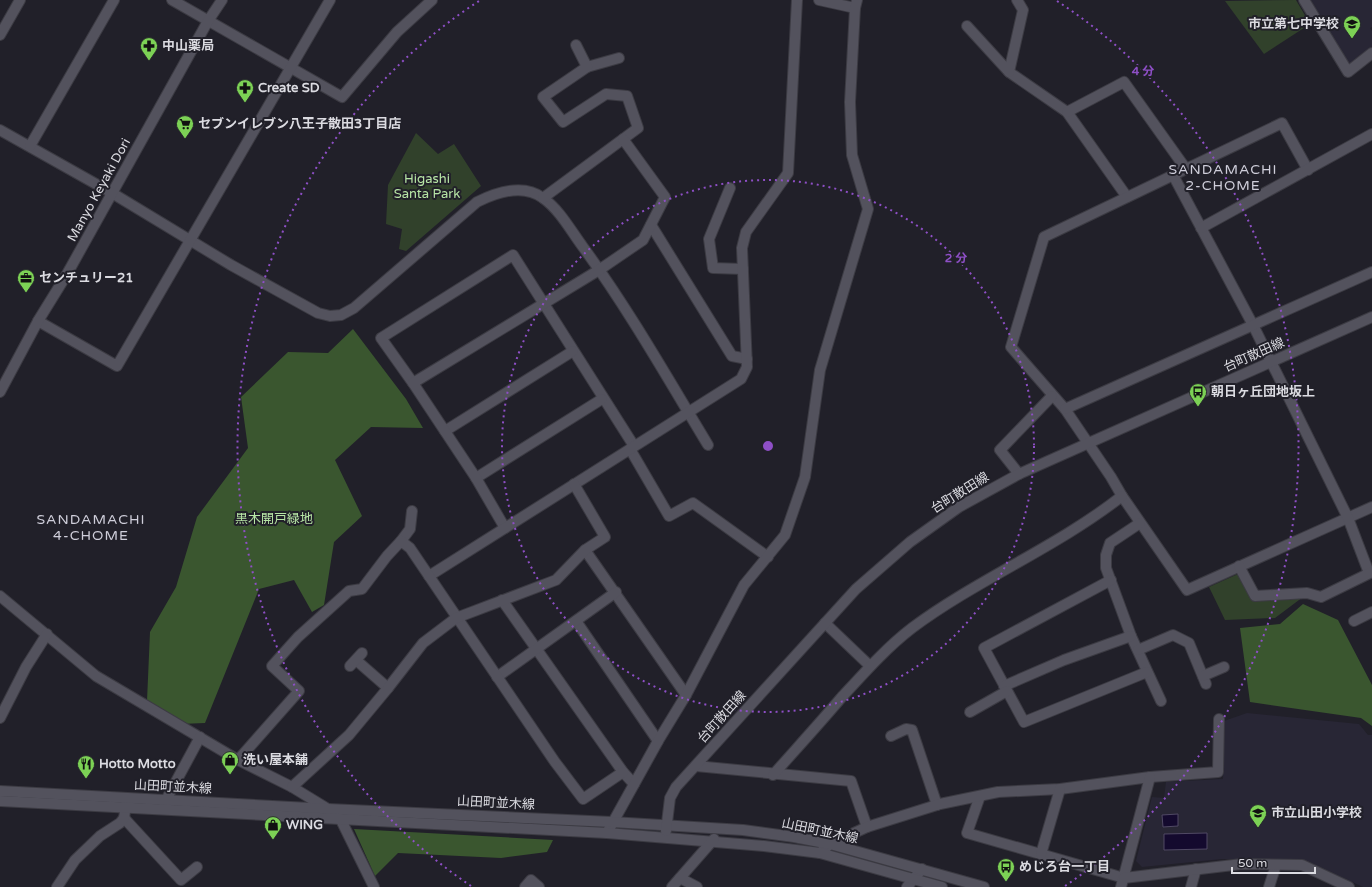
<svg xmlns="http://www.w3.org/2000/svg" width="1372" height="887" font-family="'Varela Round','Noto Sans JP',sans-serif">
<rect width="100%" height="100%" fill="#212029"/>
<g fill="#282635">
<polygon points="1310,0 1372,0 1372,27 1370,28 1372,31 1372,48 1350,64 1345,62"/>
<polygon points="1247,713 1359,724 1368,735 1372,735 1372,887 1363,887 1305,860 1222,859 1142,867 1136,861 1152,797 1164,798 1166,782 1223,779 1224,721"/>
</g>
<g fill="#31412b">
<polygon points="1296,0 1310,24 1264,54 1225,1"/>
<polygon points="416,133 438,154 454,144 481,186 406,251 399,249 402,229 386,224 388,185"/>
<polygon points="1238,574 1253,599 1303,597 1275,618 1225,620 1209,587"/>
</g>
<g fill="#3a562f">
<polygon points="353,329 406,399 423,428 371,427 335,460 362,516 334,542 324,605 312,612 294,580 259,589 205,723 180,724 147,701 150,632 176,587 197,517 248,448 241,397 288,352 328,353"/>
<polygon points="1303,604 1338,620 1372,685 1372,726 1361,718 1250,702 1240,628 1280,624"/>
<polygon points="354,829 553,840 547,852 501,858 398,853 375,876"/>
</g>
<g fill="#140a2e" stroke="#504964">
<polygon points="1178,814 1178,826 1163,827 1162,815"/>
<polygon points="1207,833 1207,849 1164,850 1164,834"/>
</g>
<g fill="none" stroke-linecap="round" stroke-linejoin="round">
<g stroke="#3c3b43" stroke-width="12">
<g id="minor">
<polyline points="172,0 342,97 397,32 432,0"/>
<polyline points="819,0 855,8"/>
<polyline points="1017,0 1023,10 1009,72 1067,112 1127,197"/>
<polyline points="1304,0 1348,72 1372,53"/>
<polyline points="967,26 1009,72"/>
<polyline points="0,35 20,0"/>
<polyline points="587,67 619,58"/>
<polyline points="1067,112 1124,82 1186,169"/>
<path d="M 0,130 L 112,193 L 231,265 L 318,313 L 330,316 L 341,315 L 354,308 L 477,202 C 497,192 523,183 543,198 C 560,210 571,231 583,247 C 629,310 668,379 708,445"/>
<polyline points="30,146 114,0"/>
<polyline points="1308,170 1282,123 1044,237 1011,347 1065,409 1111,477 1122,496 1187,590 1372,507"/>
<polyline points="1173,175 1253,325 1348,518 1369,573"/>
<polyline points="730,188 709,239 713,268 743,269"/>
<polyline points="543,198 638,128 627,96 606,94 563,122 543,97 587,67 576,45"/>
<polyline points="651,225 732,356 747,359"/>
<polyline points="1201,228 1372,134"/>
<polyline points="38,321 117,366 330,0"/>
<polyline points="413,383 381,338 513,255 634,446"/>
<polyline points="1065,409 1372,272"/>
<polyline points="445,431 573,351"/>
<polyline points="630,449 669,516 693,503 768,557"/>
<polyline points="1019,474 1000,450 1052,396"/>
<polyline points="476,478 602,399"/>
<polyline points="1140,523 1110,543 1106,555 1106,568 1131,636 1161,701"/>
<polyline points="505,528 476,478 413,383 599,270 643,240 665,197 623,139"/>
<polyline points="401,541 410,529 412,511"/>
<polyline points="585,550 686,695"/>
<polyline points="1239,566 1255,596 1307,593 1321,597 1372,572"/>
<polyline points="429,576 741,379 747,367 742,248 746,232 788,173 797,0"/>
<polyline points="1111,580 984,648 1024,722 1147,672"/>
<polyline points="0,596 96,676 238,760 292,787 328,809 341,820 374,887"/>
<polyline points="502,600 623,772 634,784"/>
<polyline points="576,621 658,741"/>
<polyline points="1354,621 1372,612"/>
<polyline points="825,623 870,666"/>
<polyline points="1138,650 1173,635 1189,643 1206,684"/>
<polyline points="356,660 388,688"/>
<polyline points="350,666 362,653"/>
<polyline points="1203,676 1224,667"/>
<polyline points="497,677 616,592"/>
<polyline points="1004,686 1064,660 1131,636"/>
<polyline points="970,712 1007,691"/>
<polyline points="0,718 26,667 47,634"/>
<polyline points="891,736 906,729 912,730 937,805"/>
<polyline points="238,760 299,691 272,666 298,637 349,591 362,589 387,556 401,541 410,548 555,762 583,799 623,772"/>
<polyline points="696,766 851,781 867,827"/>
<path d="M 773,775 C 796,749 819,724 841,698 C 864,673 886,648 912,628 C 978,579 1057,547 1122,496"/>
<polyline points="292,787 349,735 388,688 423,643 456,618 556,580 585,550 605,537 574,484"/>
<polyline points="980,796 967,833 1124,878"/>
<polyline points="164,808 166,800 200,737"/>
<polyline points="124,818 181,880 197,867"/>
<polyline points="607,833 658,741 686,695 744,585 785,535 805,477 820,370 868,209 852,155 850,102 855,8 857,0"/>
<polyline points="820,853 830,844 867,827 940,804 998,792 1060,789 1150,777 1218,772 1219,719"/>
<polyline points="1041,854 1060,789"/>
<polyline points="680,878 697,887"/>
<polyline points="57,887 75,860 100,836 120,823 124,818 127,799"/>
<polyline points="525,887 531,880 539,887"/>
<polyline points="907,887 922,869"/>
<polyline points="1121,887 1150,777"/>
<polyline points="1191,887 1196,869"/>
<polyline points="1269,887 1276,865"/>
</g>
</g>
<g stroke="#3c3b43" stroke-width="12">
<g id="tertiary">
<polyline points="0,392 38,321 67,274 208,21 222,0"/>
<polyline points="0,791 328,809 612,822 743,830 794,837 830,844 984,887"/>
<polyline points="0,801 607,833 764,846 820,853 942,887"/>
<polyline points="666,831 670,798 676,787 856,589 910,542 959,507 1019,474 1372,317"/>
<polyline points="1124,878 1242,864 1302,865 1349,887"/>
<polyline points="672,887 714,839"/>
</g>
</g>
<use href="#minor" stroke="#53525d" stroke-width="10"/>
<use href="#tertiary" stroke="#53525d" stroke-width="10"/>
</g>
<g fill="none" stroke="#8e4fc6" stroke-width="2" stroke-dasharray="2 4">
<circle cx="768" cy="446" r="266"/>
<path d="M471 886A531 531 0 0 1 479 1M1057 1A531 531 0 0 1 1065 886"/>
</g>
<defs>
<g id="school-pin" transform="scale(0.9)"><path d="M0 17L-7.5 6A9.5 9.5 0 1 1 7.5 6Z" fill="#7cd155" stroke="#212029"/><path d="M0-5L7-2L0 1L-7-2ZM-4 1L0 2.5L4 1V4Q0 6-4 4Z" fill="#111"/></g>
<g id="pharmacy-pin" transform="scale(0.9)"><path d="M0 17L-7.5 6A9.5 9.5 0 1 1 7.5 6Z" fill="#7cd155" stroke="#212029"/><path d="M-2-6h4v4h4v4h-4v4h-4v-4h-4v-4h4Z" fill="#111"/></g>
<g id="supermarket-pin" transform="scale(0.9)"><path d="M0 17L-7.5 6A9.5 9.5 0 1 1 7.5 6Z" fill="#7cd155" stroke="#212029"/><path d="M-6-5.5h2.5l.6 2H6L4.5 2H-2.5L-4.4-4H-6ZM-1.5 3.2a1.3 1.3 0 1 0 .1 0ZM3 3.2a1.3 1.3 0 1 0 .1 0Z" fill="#111"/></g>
<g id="office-pin" transform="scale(0.9)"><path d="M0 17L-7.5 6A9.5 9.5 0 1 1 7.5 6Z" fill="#7cd155" stroke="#212029"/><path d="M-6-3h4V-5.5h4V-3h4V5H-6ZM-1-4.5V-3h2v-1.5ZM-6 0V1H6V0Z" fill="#111"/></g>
<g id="bus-pin" transform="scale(0.9)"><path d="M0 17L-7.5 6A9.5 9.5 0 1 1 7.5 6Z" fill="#7cd155" stroke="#212029"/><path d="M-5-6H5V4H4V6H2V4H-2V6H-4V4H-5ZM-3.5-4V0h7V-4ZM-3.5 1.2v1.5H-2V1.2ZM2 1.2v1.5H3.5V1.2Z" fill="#111"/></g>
<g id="shop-pin" transform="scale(0.9)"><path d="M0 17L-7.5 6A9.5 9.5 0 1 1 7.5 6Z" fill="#7cd155" stroke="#212029"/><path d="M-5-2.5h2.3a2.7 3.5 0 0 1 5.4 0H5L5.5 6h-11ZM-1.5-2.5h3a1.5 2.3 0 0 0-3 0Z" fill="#111"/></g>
<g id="restaurant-pin" transform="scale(0.9)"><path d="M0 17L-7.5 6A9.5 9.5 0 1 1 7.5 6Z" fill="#7cd155" stroke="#212029"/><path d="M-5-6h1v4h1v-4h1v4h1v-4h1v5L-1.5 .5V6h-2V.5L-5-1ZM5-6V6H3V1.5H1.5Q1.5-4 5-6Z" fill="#111"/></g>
</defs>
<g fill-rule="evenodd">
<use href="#school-pin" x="1352" y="24"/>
<use href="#pharmacy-pin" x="149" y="46"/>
<use href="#pharmacy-pin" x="245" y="88"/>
<use href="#supermarket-pin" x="185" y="124"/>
<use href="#office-pin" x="26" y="278"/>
<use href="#bus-pin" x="1198" y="392"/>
<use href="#shop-pin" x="230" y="760"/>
<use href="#restaurant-pin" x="86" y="764"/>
<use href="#school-pin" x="1258" y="813"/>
<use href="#shop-pin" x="273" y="825"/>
<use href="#bus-pin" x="1006" y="867"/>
</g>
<g text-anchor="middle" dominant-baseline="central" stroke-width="4" stroke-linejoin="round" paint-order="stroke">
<g font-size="13" font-weight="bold" fill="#dbdbe1" stroke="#212029" text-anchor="start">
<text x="1339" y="24" text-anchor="end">市立第七中学校</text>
<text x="162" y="46">中山薬局</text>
<text x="258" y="88">Create SD</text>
<text x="198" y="124">セブンイレブン八王子散田3丁目店</text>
<text x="39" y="278">センチュリー21</text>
<text x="1211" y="392">朝日ヶ丘団地坂上</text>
<text x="243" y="760">洗い屋本舗</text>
<text x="99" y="764">Hotto Motto</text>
<text x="1271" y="813">市立山田小学校</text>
<text x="286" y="825">WING</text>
<text x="1019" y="867">めじろ台一丁目</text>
</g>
<g font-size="13" fill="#b7e5a5" stroke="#212029">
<text x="427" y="179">Higashi<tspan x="427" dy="15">Santa Park</tspan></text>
<text x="274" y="519">黒木開戸緑地</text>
</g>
<g font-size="13" fill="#dbdbe1" stroke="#212029">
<text transform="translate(99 190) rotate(-61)">Manyo Keyaki Dori</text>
<text transform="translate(1254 355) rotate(-24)">台町散田線</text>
<text transform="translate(960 493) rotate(-32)">台町散田線</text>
<text transform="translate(722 717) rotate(-48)">台町散田線</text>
<text transform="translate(173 787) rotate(3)">山田町並木線</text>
<text transform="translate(496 803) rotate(3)">山田町並木線</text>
<text transform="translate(820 831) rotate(12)">山田町並木線</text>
</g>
<g font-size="14" letter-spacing="1" fill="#cfceda" stroke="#212029">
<text x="1223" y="169">SANDAMACHI<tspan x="1223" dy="16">2-CHOME</tspan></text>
<text x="91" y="519">SANDAMACHI<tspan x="91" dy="16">4-CHOME</tspan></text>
</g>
</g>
<circle cx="768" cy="446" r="6" fill="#8e4fc6" stroke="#212029" stroke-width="2"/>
<g font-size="12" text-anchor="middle" font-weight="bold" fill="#8e4fc6" stroke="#212029" stroke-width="4" stroke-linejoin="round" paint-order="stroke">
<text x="1143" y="75">4 分</text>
<text x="956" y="262">2 分</text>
</g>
<path d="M1232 867v6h83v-6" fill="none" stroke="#dbdbe1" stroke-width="2"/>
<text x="1238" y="867" font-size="12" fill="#dbdbe1" stroke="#212029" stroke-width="3" paint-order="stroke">50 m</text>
</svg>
